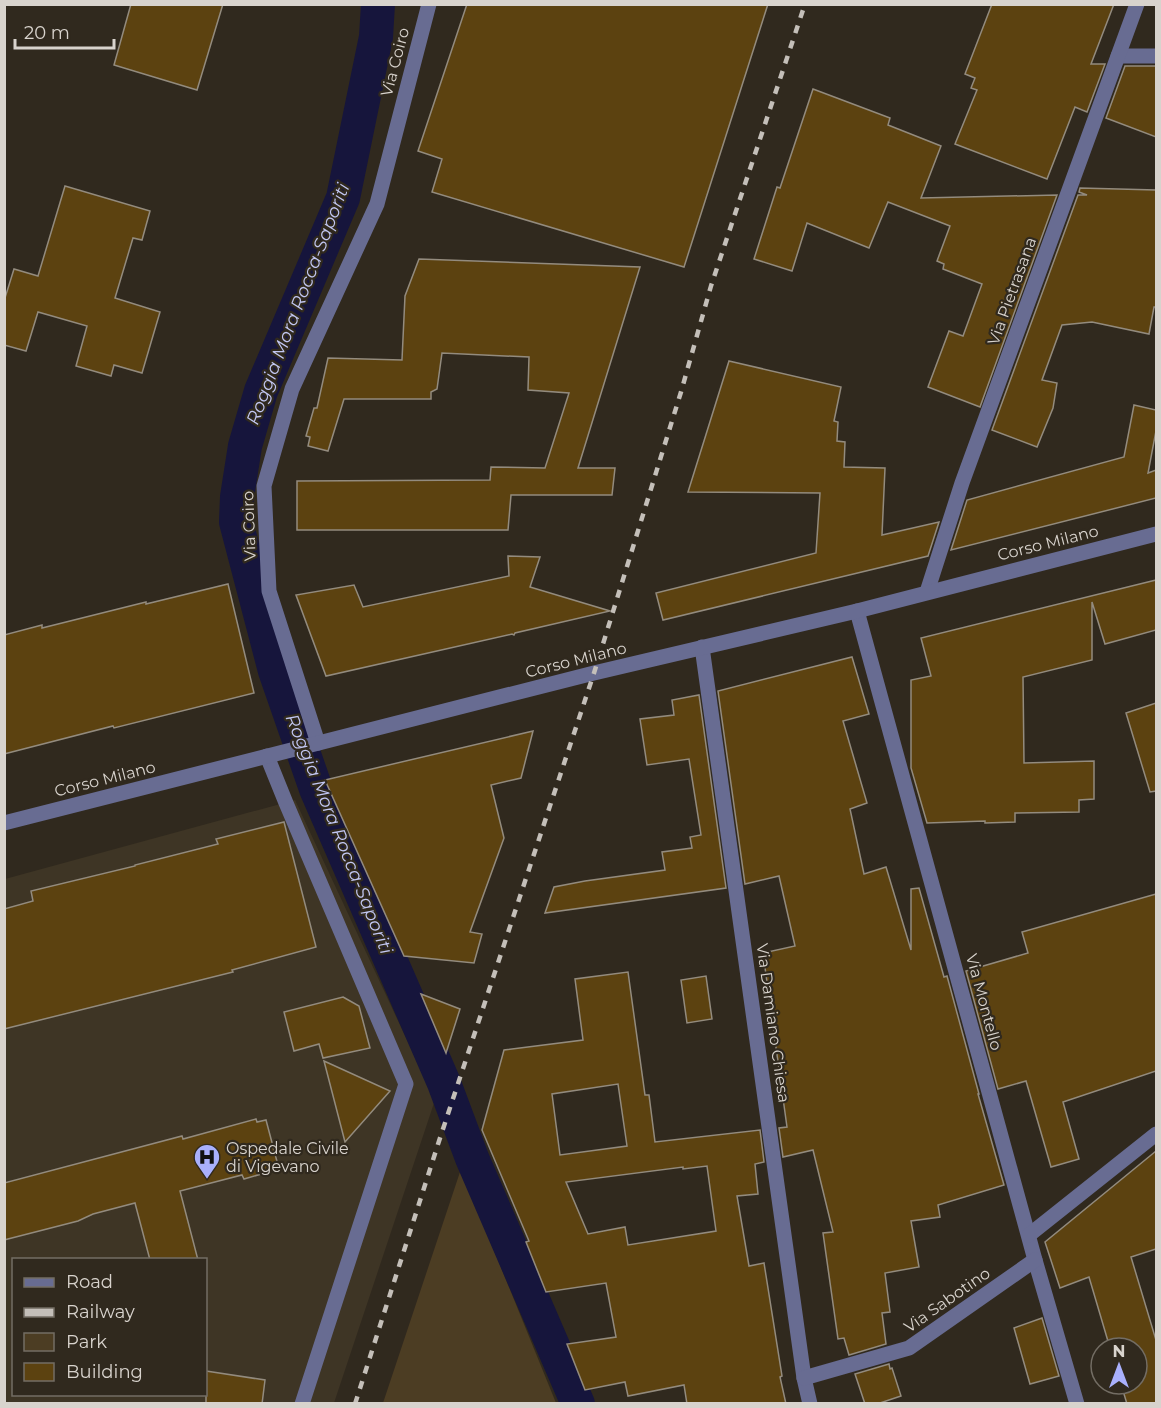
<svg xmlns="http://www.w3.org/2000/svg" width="1161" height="1408" font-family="Montserrat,sans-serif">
<rect width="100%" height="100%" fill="#30291e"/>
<path fill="#3e3525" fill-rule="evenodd" d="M 295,800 L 435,1100 L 334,1403 L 5,1404 L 5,879 ZM 14,1260 L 206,1260 L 206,1394 L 14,1394 Z"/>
<polygon fill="#4c3d23" points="461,1169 556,1403 383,1403"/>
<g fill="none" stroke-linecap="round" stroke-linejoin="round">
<polyline stroke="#16153c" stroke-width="34" points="378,4 376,37 343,198 261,391 245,446 237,497 236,522 275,671 316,789 444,1083 472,1158 578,1404"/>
</g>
<g fill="#5c4210" stroke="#938b7e" stroke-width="1.5" fill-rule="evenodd">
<polygon points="131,4 223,4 197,90 114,65"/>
<polygon points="467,4 768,4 684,267 432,192 442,159 418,151"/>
<polygon points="992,4 1114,4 1091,64 1105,64 1087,112 1075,107 1047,179 955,144 977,90 971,88 975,78 965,74"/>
<polygon points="1125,66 1156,66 1156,137 1106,118"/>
<polygon points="813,89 890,118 888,125 941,146 921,198 1057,195 980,407 928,387 949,331 963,336 982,284 943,269 944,264 937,261 950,226 888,202 869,248 807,223 792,271 754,259 777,187 780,188"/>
<polygon points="65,186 150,211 142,240 133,238 115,298 160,312 142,373 114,365 111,376 76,366 87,326 38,312 26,351 4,345 4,301 14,269 38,276"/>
<polygon points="1080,188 1156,190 1156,307 1154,307 1149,334 1092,322 1062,325 1042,380 1057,383 1053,408 1037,447 992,430 1078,195 1087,195 1079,192"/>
<polygon points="419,259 640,267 578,468 615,468 612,495 511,495 508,530 297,530 297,481 490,480 491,467 545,468 569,393 528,390 529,357 442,353 437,389 431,392 431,399 344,399 328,451 308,446 310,437 306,436 314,408 317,408 328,358 402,360 405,296"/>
<polygon points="729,361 841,387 834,421 838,422 837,441 845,442 844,467 885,468 882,535 939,522 928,556 663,620 656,593 816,553 820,493 688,492"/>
<polygon points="1134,405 1156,410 1156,431 1148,473 1156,470 1156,498 951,550 967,500 1124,457"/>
<polygon points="508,556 540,557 530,587 610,611 515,633 514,635 512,634 326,676 296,595 354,585 363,607 509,576"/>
<polygon points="1156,580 1156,630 1105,644 1092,602 1092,660 1023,677 1024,763 1094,761 1094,799 1079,800 1079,812 1015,813 1015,822 985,823 985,821 927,823 911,768 911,680 931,676 921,638"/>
<polygon points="228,584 254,693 114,728 113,726 4,754 4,635 42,625 42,628 146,602 146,604"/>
<polygon points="852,657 869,714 843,721 867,803 850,809 864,874 886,867 911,950 911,889 919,888 944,977 947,976 979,1094 978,1094 1004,1185 938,1205 940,1217 911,1221 919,1267 885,1273 890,1312 882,1313 886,1344 849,1355 844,1338 838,1339 823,1233 833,1232 813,1150 783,1157 779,1128 787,1127 763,953 795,946 779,876 745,884 718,691"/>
<polygon points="699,695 726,888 545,913 554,887 585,881 665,870 662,852 692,848 690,837 701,835 689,759 647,765 640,719 674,715 672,700"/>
<polygon points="1156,703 1156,791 1150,792 1126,713"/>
<polygon points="533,731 521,778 491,785 504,838 470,932 482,934 474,963 404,956 325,780"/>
<polygon points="284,822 316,947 232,970 233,972 4,1029 4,909 33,901 31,891 135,866 135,865 218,844 216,839"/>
<polygon points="1156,894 1156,1071 1063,1102 1079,1159 1051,1167 1026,1081 998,1089 966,971 1028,953 1022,932"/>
<path d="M 628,972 L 645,1095 L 649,1095 L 655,1142 L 760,1130 L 764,1162 L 755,1164 L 758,1194 L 737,1196 L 749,1266 L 764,1263 L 782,1376 L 780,1377 L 786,1404 L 687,1404 L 684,1385 L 628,1396 L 625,1382 L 585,1390 L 567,1344 L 616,1337 L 606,1283 L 546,1292 L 526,1242 L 529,1241 L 482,1130 L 504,1050 L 583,1040 L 575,979 ZM 618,1084 L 627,1146 L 560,1155 L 552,1094 ZM 707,1166 L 716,1231 L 628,1245 L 625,1227 L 588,1234 L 566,1182 L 683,1167 L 683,1169 Z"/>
<polygon points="706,976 712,1019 687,1023 681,980"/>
<polygon points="421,994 460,1009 446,1053"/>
<polygon points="343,997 359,1006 370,1048 323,1058 319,1044 294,1051 284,1012"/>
<polygon points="324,1061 390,1091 345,1142"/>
<polygon points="256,1119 257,1122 266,1120 279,1169 244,1179 242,1175 180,1191 198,1260 150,1260 135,1203 93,1214 78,1221 4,1240 4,1183 182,1136 183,1139"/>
<polygon points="1156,1151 1156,1249 1131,1257 1156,1340 1156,1404 1127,1404 1121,1384 1137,1384 1137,1348 1110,1348 1089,1277 1060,1288 1045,1242"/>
<polygon points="1042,1318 1059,1376 1030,1384 1014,1328"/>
<polygon points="889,1364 890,1369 892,1368 901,1396 877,1404 865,1404 855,1374"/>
<polygon points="206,1371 265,1380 262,1404 206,1404"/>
</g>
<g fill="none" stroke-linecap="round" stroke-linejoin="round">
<g stroke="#686c92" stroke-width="15">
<polyline points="1118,56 1156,56"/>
<polyline points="927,592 962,483 1137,4"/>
<polyline points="857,611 1035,1260 1077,1404"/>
<polyline points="702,647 804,1378 810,1404"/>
<polyline points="318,743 269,591 264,486 292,389 377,204 429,4"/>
<polyline points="267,756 286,803 406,1084 302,1404"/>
<polyline points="4,823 594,673 857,611 1156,534"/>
<polyline points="1029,1235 1156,1134"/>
<polyline points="804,1378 909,1348 1035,1260"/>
</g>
<polyline stroke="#c4bfb9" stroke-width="4.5" stroke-dasharray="8 8" stroke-linecap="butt" points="355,1404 440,1138 594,673 681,392 711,286 805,4"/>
</g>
<defs>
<g id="hospital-pin" transform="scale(1.35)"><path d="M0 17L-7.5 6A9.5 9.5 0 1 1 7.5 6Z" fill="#a9b0fc" stroke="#30291e"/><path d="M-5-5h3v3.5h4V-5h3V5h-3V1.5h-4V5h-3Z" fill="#111"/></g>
</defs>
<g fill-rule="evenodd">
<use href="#hospital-pin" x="207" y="1157"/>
</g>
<g text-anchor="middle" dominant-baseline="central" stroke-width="4.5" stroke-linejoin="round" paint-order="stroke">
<g font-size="16" fill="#d8d3cd" stroke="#30291e">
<text transform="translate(395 62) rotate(-75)">Via Coiro</text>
<text transform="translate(1012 291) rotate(-70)">Via Pietrasana</text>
<text transform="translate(249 526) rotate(-92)">Via Coiro</text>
<text transform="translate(1048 543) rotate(-14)">Corso Milano</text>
<text transform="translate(576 660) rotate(-14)">Corso Milano</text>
<text transform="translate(105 779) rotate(-14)">Corso Milano</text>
<text transform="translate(984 1002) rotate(75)">Via Montello</text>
<text transform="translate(773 1023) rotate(82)">Via Damiano Chiesa</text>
<text transform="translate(947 1300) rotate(-35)">Via Sabotino</text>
</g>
<g font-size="16" fill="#d8d3cd" stroke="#30291e" text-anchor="start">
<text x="226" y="1148">Ospedale Civile<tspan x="226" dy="18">di Vigevano</tspan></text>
</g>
<g font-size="18" font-style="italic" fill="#c2c7f3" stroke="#30291e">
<text transform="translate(298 304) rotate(-69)">Roggia Mora Rocca-Saporiti</text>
<text transform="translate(339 834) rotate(68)">Roggia Mora Rocca-Saporiti</text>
</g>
</g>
<rect width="1161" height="1408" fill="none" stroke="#d8d3cd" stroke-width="12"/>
<rect x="12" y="1258" width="195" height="138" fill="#30291e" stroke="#736d64" stroke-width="1.5"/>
<rect x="24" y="1278" width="30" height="9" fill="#686c92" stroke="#736d64" stroke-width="1.5"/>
<text x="66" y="1288" font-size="18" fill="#d8d3cd">Road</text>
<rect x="24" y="1308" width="30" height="9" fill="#c4bfb9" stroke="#736d64" stroke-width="1.5"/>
<text x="66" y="1318" font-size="18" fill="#d8d3cd">Railway</text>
<rect x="24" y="1333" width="30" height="18" fill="#4c3d23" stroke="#736d64" stroke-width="1.5"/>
<text x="66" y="1348" font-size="18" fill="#d8d3cd">Park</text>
<rect x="24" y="1363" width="30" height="18" fill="#5c4210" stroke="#736d64" stroke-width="1.5"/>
<text x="66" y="1378" font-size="18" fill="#d8d3cd">Building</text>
<g transform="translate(1119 1366)"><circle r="28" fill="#30291e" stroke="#736d64" stroke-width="1.5"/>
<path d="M0-4.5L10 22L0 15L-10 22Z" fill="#a9b0fc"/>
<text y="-9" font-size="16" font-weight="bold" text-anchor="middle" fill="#d8d3cd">N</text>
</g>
<path d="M15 39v9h99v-9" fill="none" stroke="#d8d3cd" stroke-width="3"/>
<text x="24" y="39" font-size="18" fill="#d8d3cd" stroke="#30291e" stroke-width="4.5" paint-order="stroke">20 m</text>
</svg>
